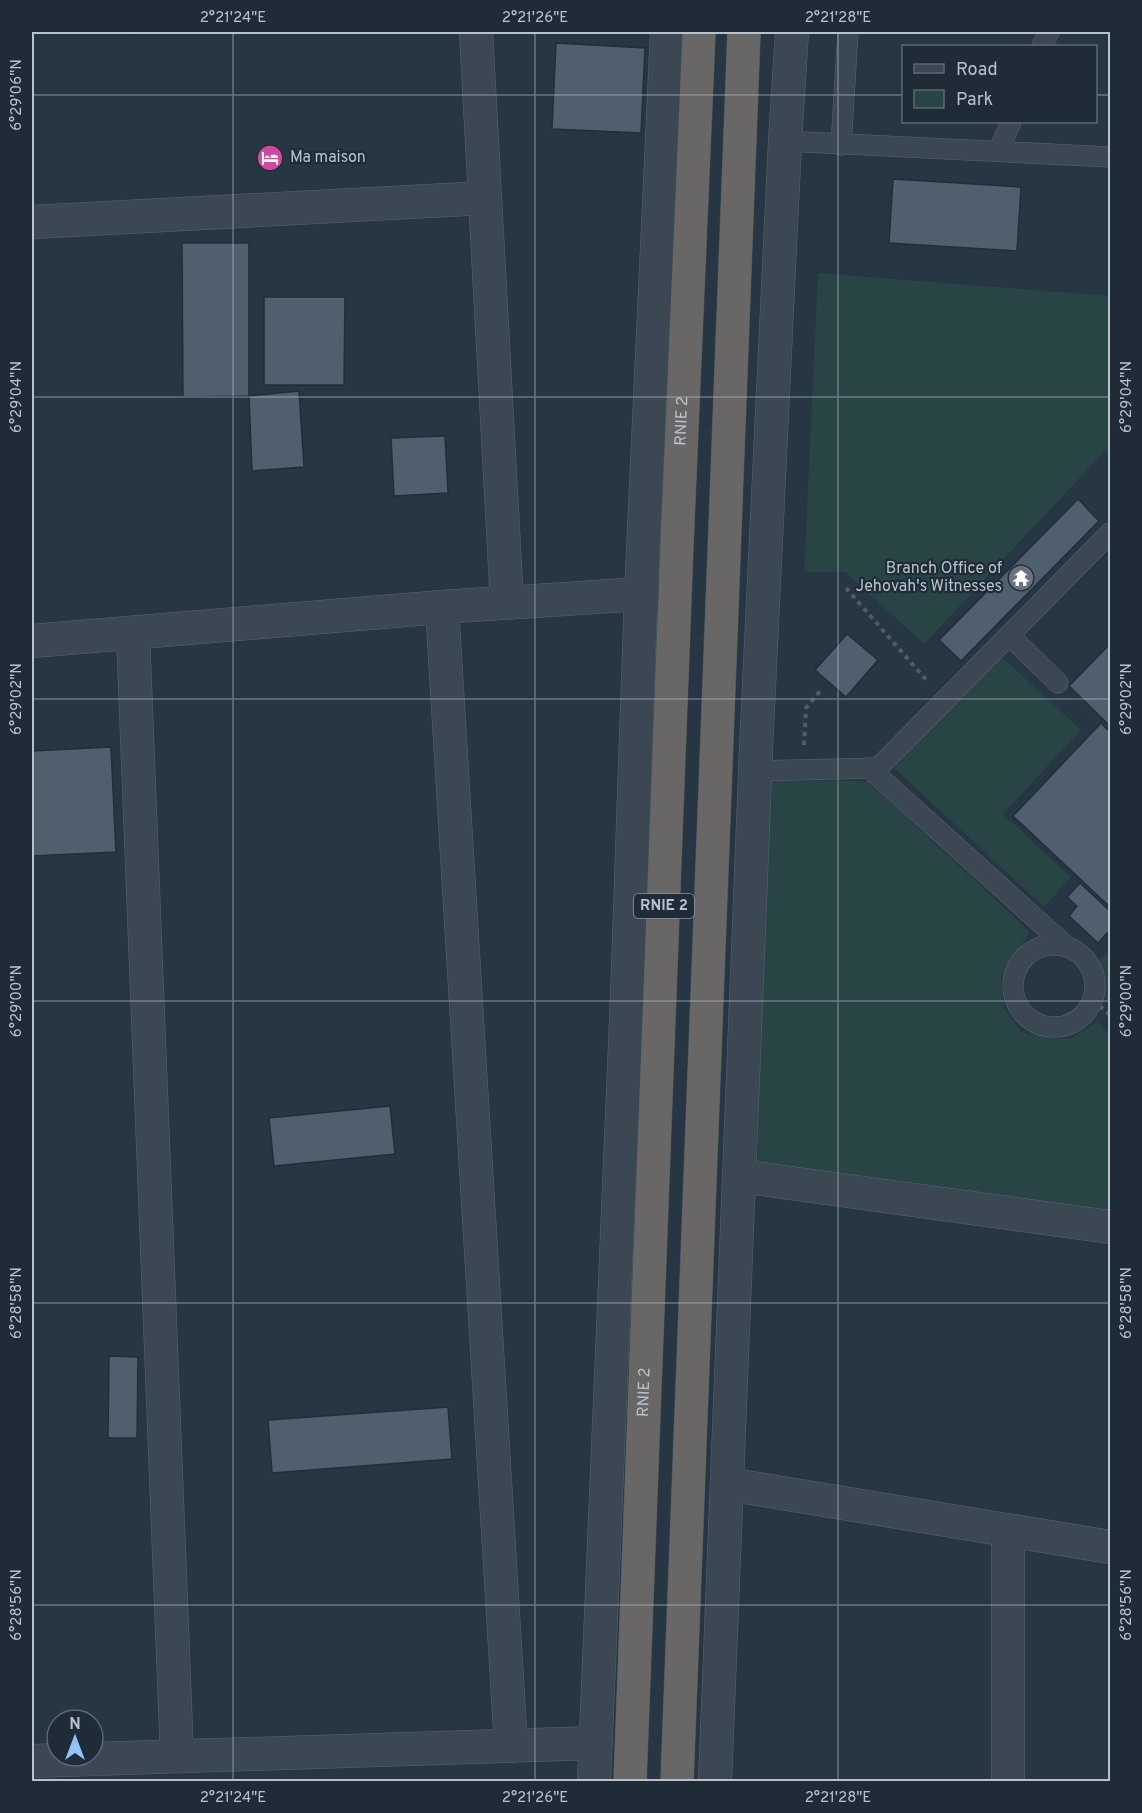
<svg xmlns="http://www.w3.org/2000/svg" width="1142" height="1813" font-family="Overpass,sans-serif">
<rect width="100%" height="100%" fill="#263643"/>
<g fill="#284444">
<polygon points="818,273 1110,296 1110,457 1104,452 924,644 845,572 804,572"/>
<polygon points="1000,655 1081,730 1003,814 1071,877 1044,907 894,768"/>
<polygon points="769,780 868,781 1030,932 1001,976 1004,1008 1022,1033 1070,1039 1098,1022 1110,1035 1110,1211 757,1163"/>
<polygon points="1110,948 1110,1004 1105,998 1096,964"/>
</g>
<g fill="#4f5f6e" stroke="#212e3a" stroke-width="1.5">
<polygon points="128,32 167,32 128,34"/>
<polygon points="556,43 645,48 641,133 552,129"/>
<polygon points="893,179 1021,187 1017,251 889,243"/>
<polygon points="182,243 249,243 249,396 183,397"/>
<polygon points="264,297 345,297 344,385 264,385"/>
<polygon points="299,391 304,467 252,471 249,396"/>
<polygon points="445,436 448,493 394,496 391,438"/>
<polygon points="1078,499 1099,521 961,661 939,640"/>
<polygon points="847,634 878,660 846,697 815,670"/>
<polygon points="1110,644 1110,726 1069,686"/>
<polygon points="1101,723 1110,732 1110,907 1013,816"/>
<polygon points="111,747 116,852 32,856 32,751"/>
<polygon points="1080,883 1110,911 1110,936 1107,933 1098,943 1069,916 1077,906 1067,897"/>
<polygon points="390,1106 395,1154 274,1166 269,1118"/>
<polygon points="109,1356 138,1357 137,1438 108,1438"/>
<polygon points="448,1407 452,1459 272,1473 268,1420"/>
</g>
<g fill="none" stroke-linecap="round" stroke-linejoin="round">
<g stroke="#596570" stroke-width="21">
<g id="service">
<polyline points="1042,46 1049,32"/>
<polyline points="785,141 1110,157"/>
<polyline points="841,145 848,32"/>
<polyline points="999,150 1011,122"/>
<polyline points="1009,635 1058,683"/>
<polyline points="869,768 1066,946"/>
<polyline points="756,771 878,768 1110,533"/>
<circle cx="1054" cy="986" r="41"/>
</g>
</g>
<g stroke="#596570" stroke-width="34">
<g id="minor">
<polyline points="476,32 507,603"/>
<polyline points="32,222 485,198"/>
<polyline points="442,607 511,1746"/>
<polyline points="133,634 177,1756"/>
<polyline points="32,641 442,607 641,594 661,595"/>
<polyline points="739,1176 1110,1227"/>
<polyline points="727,1484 1110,1547"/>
<polyline points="1008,1530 1008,1782"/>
<polyline points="32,1761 596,1743"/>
<polyline points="594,1782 627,997 641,594 667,32"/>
<polyline points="715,1782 756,749 785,141 792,32"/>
</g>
</g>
<g stroke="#45525d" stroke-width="34">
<g id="trunk">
<path id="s1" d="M 630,1782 L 677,544 L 699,32"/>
<polyline points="677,1782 744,32"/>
</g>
</g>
<g stroke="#476060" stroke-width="4" stroke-dasharray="4.5 4.5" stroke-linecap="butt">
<polyline points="846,588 928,682"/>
<polyline points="804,745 806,708 820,691"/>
<polyline points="1093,1000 1110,1015"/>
</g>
<use href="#service" stroke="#3b4753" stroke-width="20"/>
<use href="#minor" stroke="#3b4753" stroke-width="33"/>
<use href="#trunk" stroke="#696765" stroke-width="33"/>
</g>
<path fill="none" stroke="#b8c2cc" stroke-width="1.5" stroke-opacity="0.45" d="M 233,32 L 233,1782M 535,32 L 535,1782M 838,32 L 838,1782M 32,95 L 904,95M 1096,95 L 1110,95M 32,397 L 1110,397M 32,699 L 1110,699M 32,1001 L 1110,1001M 32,1303 L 1110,1303M 32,1605 L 1110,1605"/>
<defs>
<g id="hotel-disc" transform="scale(1.35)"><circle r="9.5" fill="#d1479c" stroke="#1f2c38"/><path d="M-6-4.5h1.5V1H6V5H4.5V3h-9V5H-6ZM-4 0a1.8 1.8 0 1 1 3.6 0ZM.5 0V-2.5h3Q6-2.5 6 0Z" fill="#fff"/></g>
<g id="temple-disc" transform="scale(1.35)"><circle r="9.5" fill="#6b7280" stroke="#1f2c38"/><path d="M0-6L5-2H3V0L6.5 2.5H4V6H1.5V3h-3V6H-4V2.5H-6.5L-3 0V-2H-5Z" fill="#fff"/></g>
</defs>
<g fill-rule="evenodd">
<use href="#hotel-disc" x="270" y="158"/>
<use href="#temple-disc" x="1021" y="578"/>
</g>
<g text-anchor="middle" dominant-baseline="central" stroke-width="4.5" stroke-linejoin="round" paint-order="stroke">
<rect fill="#1f2c38" stroke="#8a95a0" stroke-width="1.5" x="634" y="894" width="60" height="24" rx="4.5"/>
<g font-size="15" font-weight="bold" fill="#b8c2cc">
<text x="664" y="906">RNIE 2</text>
</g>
<g font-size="16" fill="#b8c2cc" stroke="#1f2c38" text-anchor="start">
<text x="290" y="158">Ma maison</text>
<text x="1002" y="569" text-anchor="end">Branch Office of<tspan x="1002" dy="18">Jehovah's Witnesses</tspan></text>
</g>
<g font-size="16" fill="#b8c2cc" stroke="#1f2c38">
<text stroke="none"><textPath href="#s1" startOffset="1362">RNIE 2</textPath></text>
<text stroke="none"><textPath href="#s1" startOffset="390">RNIE 2</textPath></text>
</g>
</g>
<rect width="1142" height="1813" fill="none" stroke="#1f2c38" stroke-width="66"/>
<rect x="902" y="45" width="195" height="78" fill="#1f2c38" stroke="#5c6873" stroke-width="1.5"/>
<rect x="914" y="64" width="30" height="9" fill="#3b4753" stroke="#5c6873" stroke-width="1.5"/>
<text x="956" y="75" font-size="18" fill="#b8c2cc">Road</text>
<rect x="914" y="90" width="30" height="18" fill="#284444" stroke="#5c6873" stroke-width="1.5"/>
<text x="956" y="105" font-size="18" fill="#b8c2cc">Park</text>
<g transform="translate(75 1738)"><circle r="28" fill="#1f2c38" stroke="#5c6873" stroke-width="1.5"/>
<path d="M0-4.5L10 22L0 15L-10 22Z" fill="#8fc3fb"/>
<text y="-9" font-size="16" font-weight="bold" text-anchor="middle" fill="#b8c2cc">N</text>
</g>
<rect x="33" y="33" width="1076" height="1747" fill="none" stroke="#b8c2cc" stroke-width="2"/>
<g font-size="15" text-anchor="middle" fill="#b8c2cc">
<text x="233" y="22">2°21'24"E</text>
<text x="535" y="22">2°21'26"E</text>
<text x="838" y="22">2°21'28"E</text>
<text transform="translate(16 95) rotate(-90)" y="5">6°29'06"N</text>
<text transform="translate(16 397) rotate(-90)" y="5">6°29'04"N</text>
<text transform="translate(1126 397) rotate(-90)" y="5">6°29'04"N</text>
<text transform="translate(16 699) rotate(-90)" y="5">6°29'02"N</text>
<text transform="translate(1126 699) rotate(-90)" y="5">6°29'02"N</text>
<text transform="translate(16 1001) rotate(-90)" y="5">6°29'00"N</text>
<text transform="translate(1126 1001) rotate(-90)" y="5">6°29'00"N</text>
<text transform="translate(16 1303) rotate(-90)" y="5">6°28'58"N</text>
<text transform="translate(1126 1303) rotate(-90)" y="5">6°28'58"N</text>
<text transform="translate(16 1605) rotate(-90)" y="5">6°28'56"N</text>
<text transform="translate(1126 1605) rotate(-90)" y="5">6°28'56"N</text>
<text x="233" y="1802">2°21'24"E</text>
<text x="535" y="1802">2°21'26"E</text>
<text x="838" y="1802">2°21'28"E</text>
</g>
</svg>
